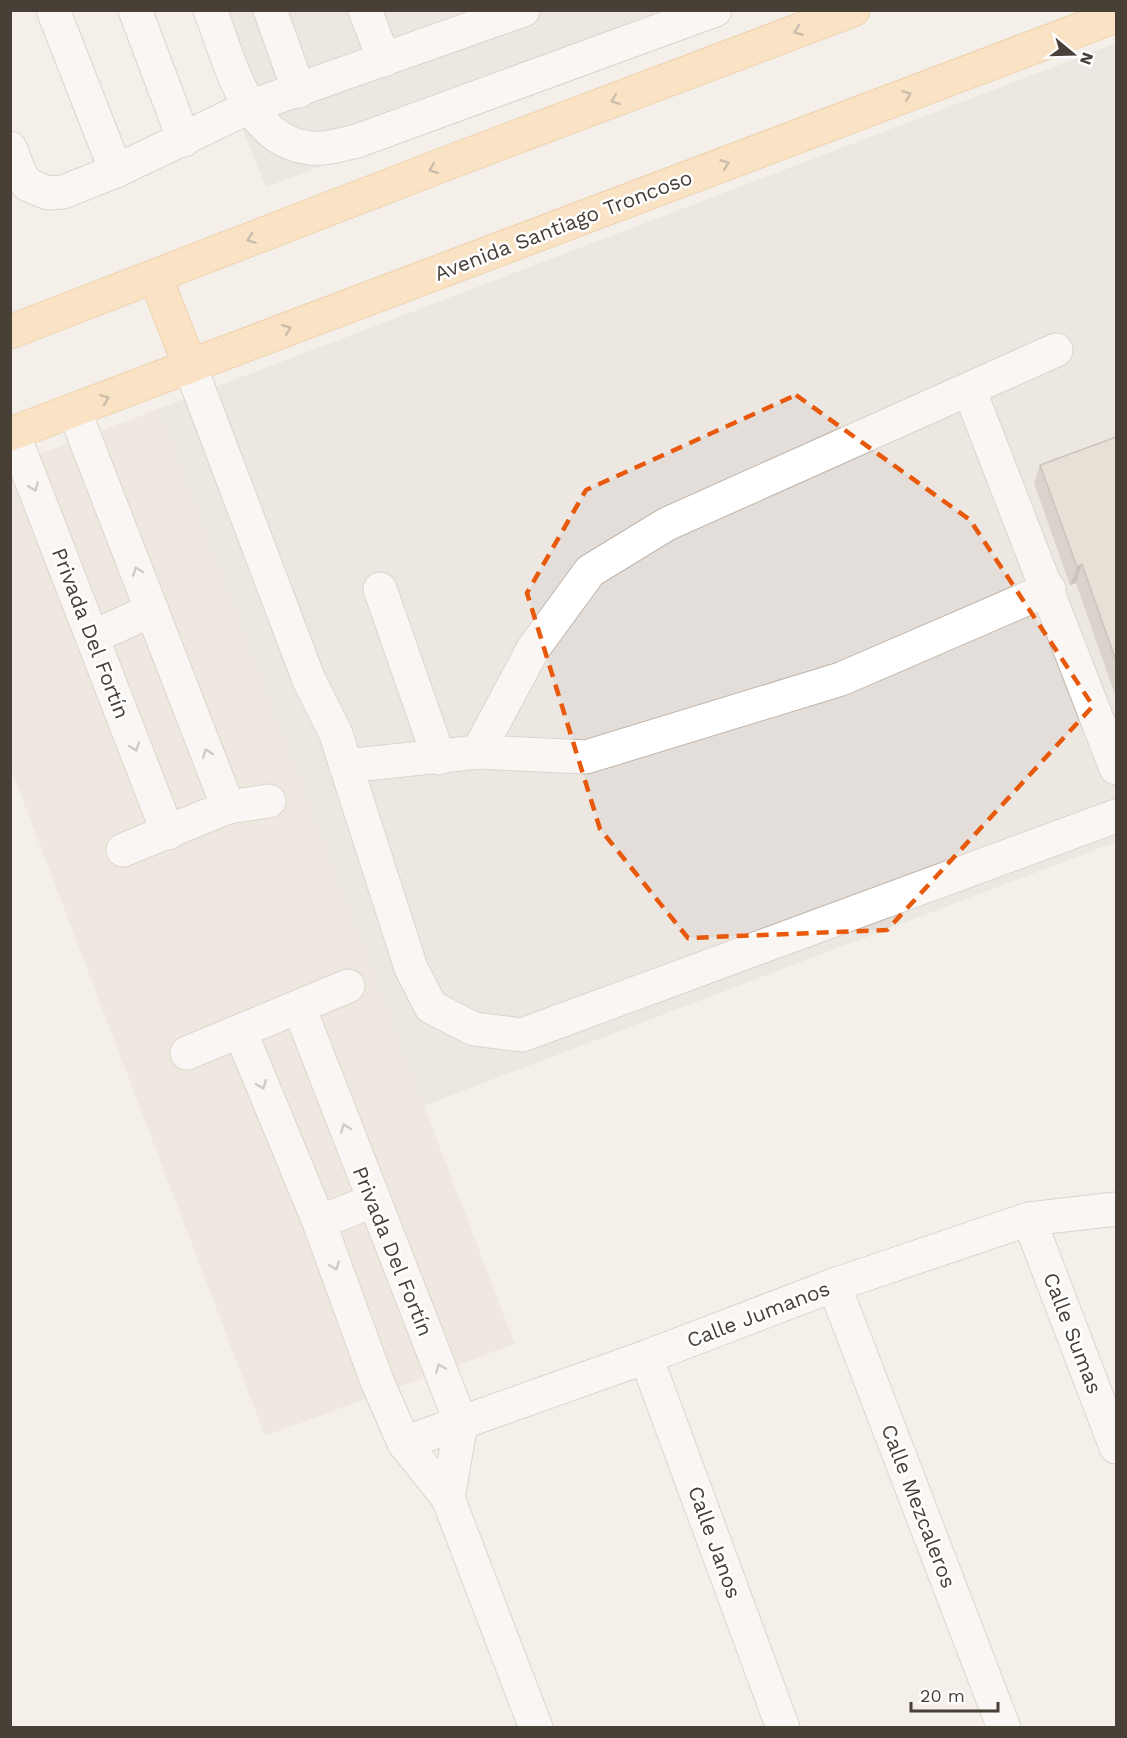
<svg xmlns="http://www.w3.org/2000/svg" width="1127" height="1738" font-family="'Work Sans',sans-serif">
<rect width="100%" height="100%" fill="#f4efe9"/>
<polygon fill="#e8e1d7" points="158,409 515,1344 265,1436 11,769 11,465"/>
<g fill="#e4deda">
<polygon points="194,11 731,11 266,187"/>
<polygon points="1116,43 1116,842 423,1106 158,409"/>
</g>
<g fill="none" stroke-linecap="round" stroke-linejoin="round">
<g stroke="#c0b6ab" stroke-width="35">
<g id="minor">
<polyline points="53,10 116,171"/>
<polyline points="135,10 184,140"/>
<path d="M 210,10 C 230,60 246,142 311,148 C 326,150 342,144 357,141 L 715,10"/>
<polyline points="270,10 299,91"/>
<polyline points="365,10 384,60"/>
<polyline points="10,148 21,176 28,185 48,193 63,192 116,171 249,107 523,10"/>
<polyline points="190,366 309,680 336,734 346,766 478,752 586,757 841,679 1049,589"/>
<polyline points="969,389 1116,768"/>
<polyline points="74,410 228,807"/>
<polyline points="13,433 168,833"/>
<polyline points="380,589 439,758"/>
<polyline points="93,637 152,610"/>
<polyline points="478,752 533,649 590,571 667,524 1056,350"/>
<polyline points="346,766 411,968 431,1007 474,1029 522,1035 1116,816"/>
<polyline points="123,850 228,807 269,801"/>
<polyline points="299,1007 461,1423 448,1498"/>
<polyline points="240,1031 319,1222 377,1381 404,1443 448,1498 536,1728"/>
<polyline points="187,1053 348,986"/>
<polyline points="1029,1219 1116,1447"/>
<polyline points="319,1222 373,1201"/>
<polyline points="834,1285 1004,1728"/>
<polyline points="646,1357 783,1728"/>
<polyline points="404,1443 646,1357 834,1285 1029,1219 1116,1209"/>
</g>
</g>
<g stroke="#e4af67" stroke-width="35">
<g id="major">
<polyline points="155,276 190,366"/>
<polyline points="10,332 458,159 853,10"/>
<polyline points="10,434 1116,16"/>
</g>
</g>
<use href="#minor" stroke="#fff" stroke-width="33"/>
<use href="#major" stroke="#fed498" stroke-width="33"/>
</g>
<polygon fill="#bbb0a6" points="1116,437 1116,698 1076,583 1070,585 1034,483 1040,465"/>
<polygon fill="#989087" points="1082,564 1076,583 1070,585 1077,567"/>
<polygon fill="#d9cdc1" stroke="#989087" stroke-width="1.5" points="1116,437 1116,661 1082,564 1077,567 1040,465"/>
<defs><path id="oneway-chevron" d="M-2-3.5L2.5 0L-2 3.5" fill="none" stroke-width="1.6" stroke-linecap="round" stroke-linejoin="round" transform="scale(1.5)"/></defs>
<g stroke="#9a8263">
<use href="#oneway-chevron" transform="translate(798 31) rotate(159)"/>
<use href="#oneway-chevron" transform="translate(907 95) rotate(-21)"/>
<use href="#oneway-chevron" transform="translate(615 100) rotate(159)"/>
<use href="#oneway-chevron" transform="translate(725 164) rotate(-21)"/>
<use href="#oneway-chevron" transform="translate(433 169) rotate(159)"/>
<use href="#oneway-chevron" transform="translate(251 239) rotate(159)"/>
<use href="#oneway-chevron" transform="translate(287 329) rotate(-21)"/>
<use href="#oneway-chevron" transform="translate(105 399) rotate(-21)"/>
</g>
<g stroke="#a49f9b">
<use href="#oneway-chevron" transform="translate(34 487) rotate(69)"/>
<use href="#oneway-chevron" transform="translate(137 571) rotate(-111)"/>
<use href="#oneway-chevron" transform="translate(135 747) rotate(69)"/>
<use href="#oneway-chevron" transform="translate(207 753) rotate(-111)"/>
<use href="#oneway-chevron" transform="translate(262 1085) rotate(68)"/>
<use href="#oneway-chevron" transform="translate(345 1128) rotate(-111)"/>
<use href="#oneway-chevron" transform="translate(335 1266) rotate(70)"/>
<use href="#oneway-chevron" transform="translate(440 1368) rotate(-112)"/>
</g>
<path d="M0 0H1127V1738H0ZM 796,395 L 970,520 L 1093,706 L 887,930 L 688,938 L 600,829 L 527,593 L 586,490 Z" fill="#f4efe9" fill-opacity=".55" fill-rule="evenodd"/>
<path fill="none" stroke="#e8590c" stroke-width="4.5" stroke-dasharray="12 8" stroke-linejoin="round" d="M 796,395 L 970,520 L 1093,706 L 887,930 L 688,938 L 600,829 L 527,593 L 586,490 Z"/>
<g text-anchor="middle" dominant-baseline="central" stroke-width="5" stroke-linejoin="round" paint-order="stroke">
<g font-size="21" fill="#483f37" stroke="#fff">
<text transform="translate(563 225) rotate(-21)">Avenida Santiago Troncoso</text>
<text transform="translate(91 633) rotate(69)">Privada Del Fortín</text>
<text transform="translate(393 1251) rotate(68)">Privada Del Fortín</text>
<text transform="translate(758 1314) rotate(-21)">Calle Jumanos</text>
<text transform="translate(1073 1333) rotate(69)">Calle Sumas</text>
<text transform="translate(919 1506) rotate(69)">Calle Mezcaleros</text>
<text transform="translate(715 1542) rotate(70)">Calle Janos</text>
</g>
</g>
<rect width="1127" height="1738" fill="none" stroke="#483f37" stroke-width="24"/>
<g transform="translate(1073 54) rotate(109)" stroke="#ffffff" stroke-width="4.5" paint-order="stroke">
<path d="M0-4.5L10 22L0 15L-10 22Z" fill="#483f37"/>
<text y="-9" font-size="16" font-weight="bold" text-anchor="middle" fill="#483f37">N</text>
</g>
<path d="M911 1702v9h87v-9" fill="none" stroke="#483f37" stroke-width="3"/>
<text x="920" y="1702" font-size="18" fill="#483f37" stroke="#ffffff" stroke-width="4.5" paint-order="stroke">20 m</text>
</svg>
